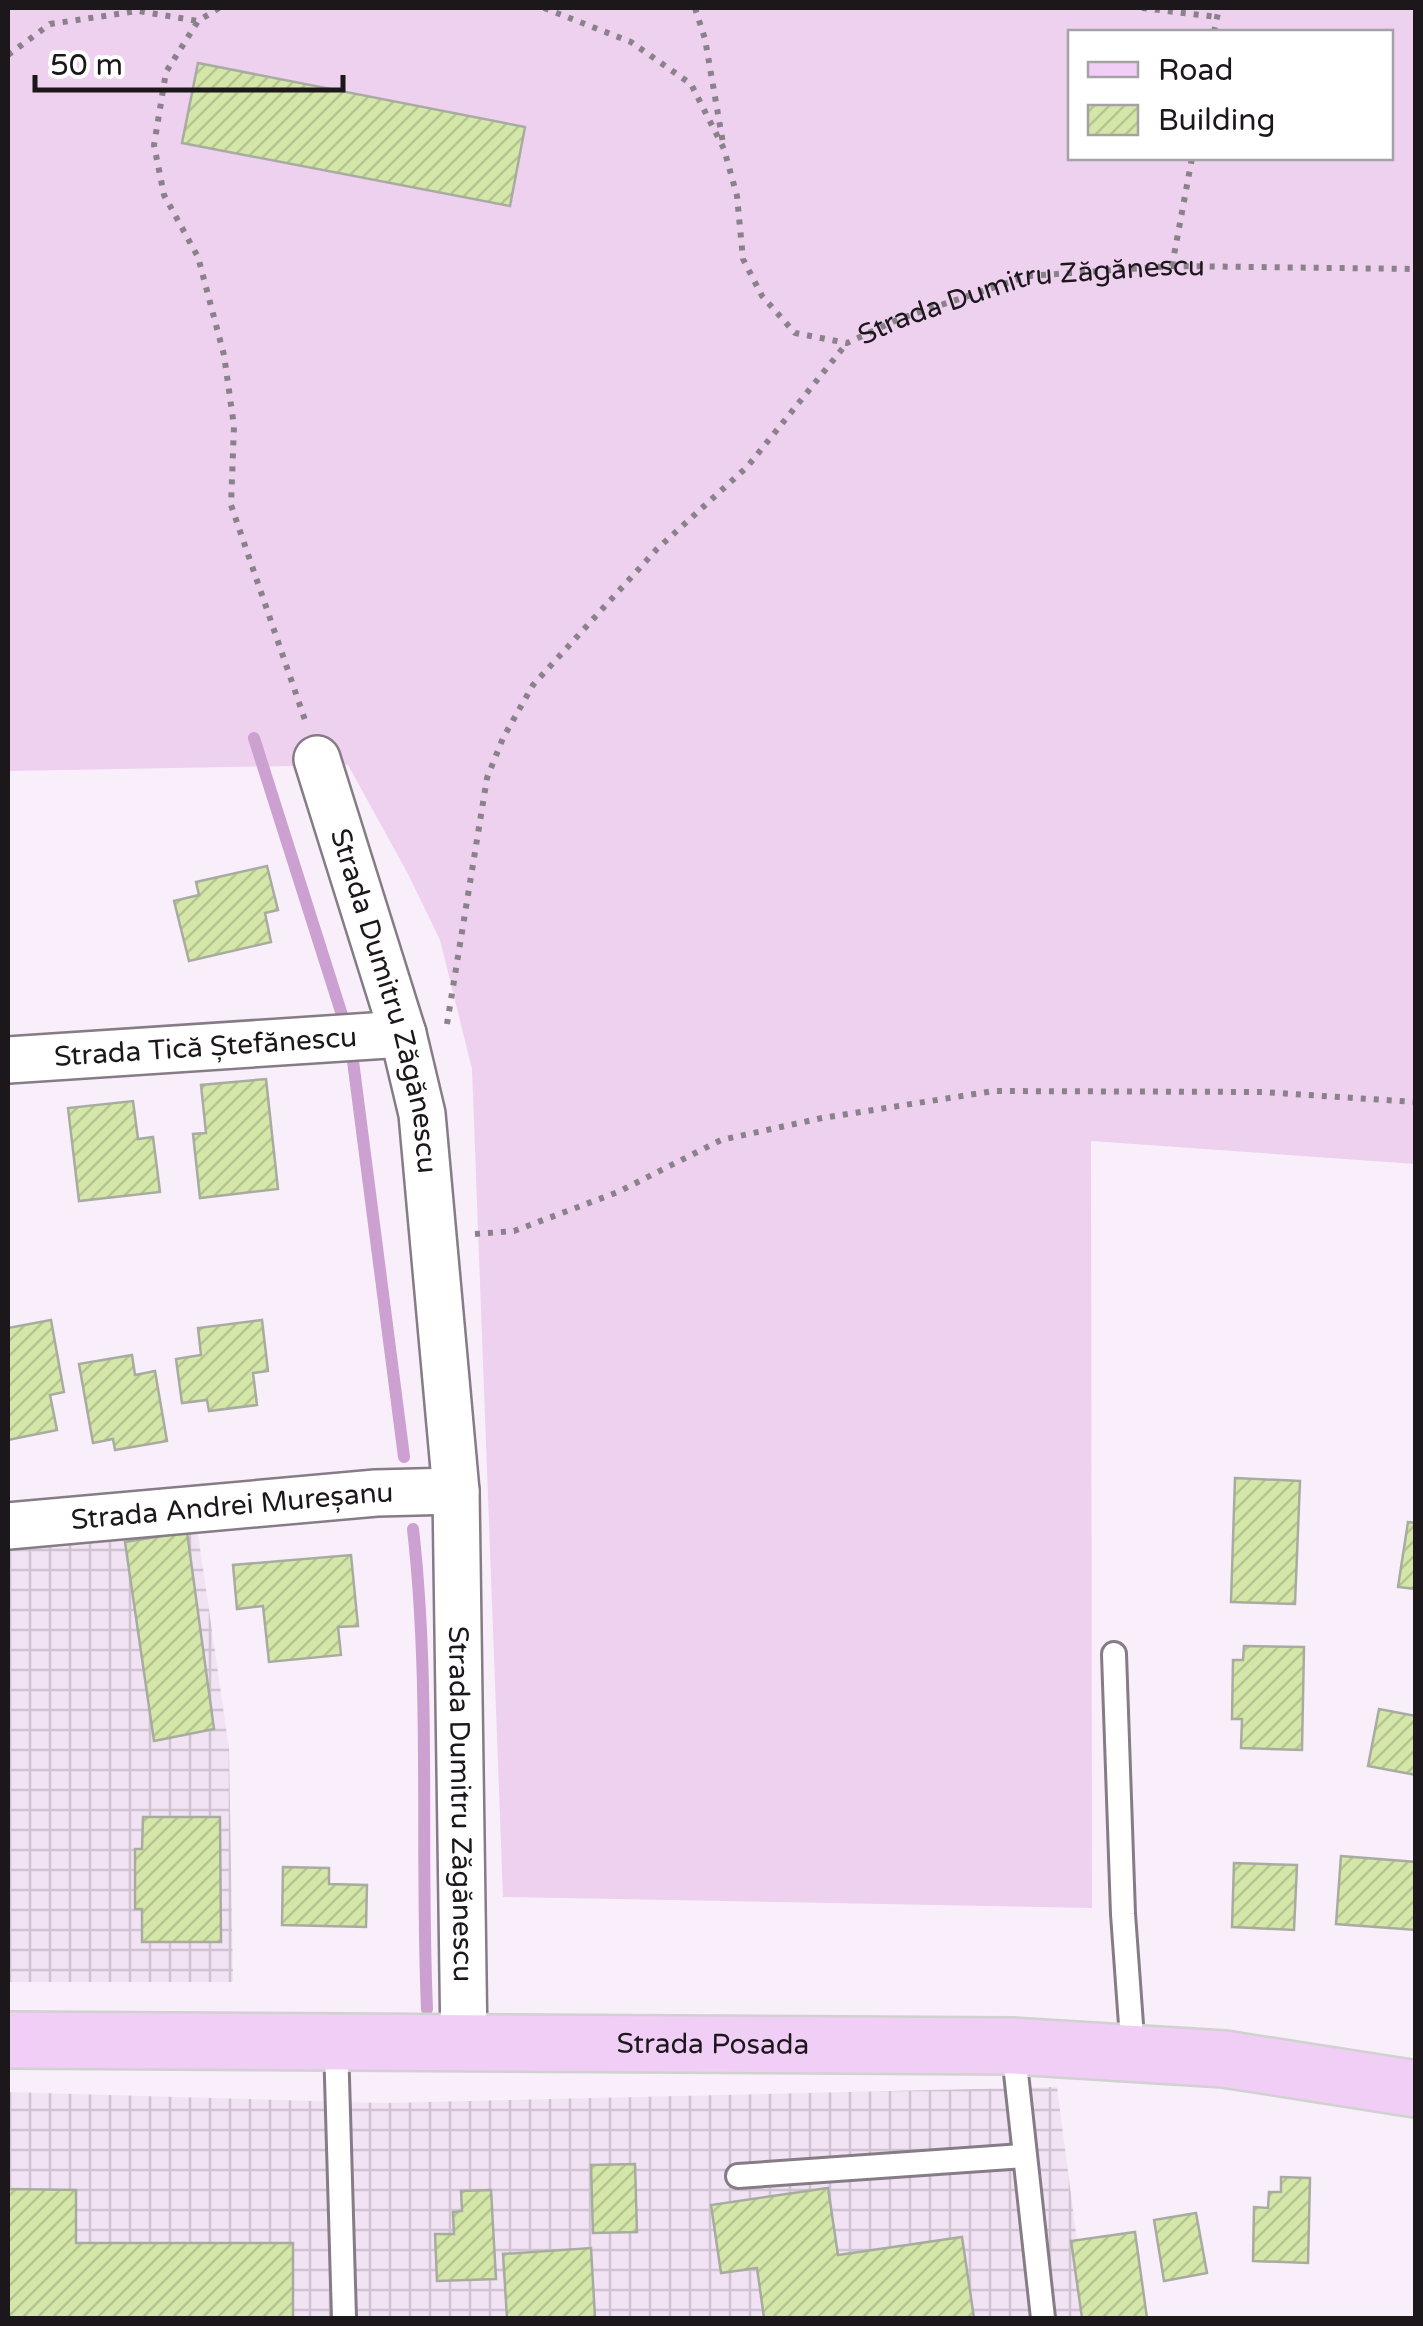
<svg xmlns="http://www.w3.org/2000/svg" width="1423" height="2326" font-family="'Varela Round',sans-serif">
<defs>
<pattern id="industrial-grid" width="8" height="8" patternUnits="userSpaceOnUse" patternTransform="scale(2.5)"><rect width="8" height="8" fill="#f2e3f4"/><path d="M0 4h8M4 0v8" fill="none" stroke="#cfc2d1"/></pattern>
<pattern id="building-hatch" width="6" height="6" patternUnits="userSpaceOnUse" patternTransform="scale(2.5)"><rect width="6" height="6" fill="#d4e7a9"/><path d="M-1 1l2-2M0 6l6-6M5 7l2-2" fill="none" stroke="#b5c591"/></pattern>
</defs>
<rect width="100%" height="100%" fill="#f9effa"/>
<g fill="url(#industrial-grid)">
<polygon points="197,1527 229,1749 233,1982 8,1982 8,1545"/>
<polygon points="1057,2087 1087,2318 8,2318 8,2092 383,2103"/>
</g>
<path fill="#edd1ef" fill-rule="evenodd" d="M 8,8 L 1415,8 L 1415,1164 L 1091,1141 L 1092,1908 L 503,1897 L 472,1069 L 440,940 L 408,874 L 348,765 L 8,771 ZM 1070,32 L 1390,32 L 1390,158 L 1070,158 Z"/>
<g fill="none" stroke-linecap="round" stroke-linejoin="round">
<g stroke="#cca0d1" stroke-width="12">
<polyline points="254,738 342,1015"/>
<polyline points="353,1061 404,1457"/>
<path d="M 413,1529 C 431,1688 420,1849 427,2009"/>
</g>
</g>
<g fill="url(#building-hatch)" stroke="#a8aca0" stroke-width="2.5">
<polygon points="198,63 525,127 510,206 182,143"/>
<polygon points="267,866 278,910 265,913 271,942 189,961 174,901 199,895 196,882"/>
<polygon points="266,1079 278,1189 200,1198 193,1134 206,1133 201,1085"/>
<polygon points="133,1101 138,1139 153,1137 160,1192 79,1201 68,1108"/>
<polygon points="51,1320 64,1392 50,1395 57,1430 8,1440 8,1328"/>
<polygon points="262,1320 268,1371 253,1373 257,1405 209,1411 207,1400 182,1403 176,1359 201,1355 198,1328"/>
<polygon points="132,1355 135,1375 155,1371 167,1441 115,1450 113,1439 93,1443 79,1364"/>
<polygon points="1235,1478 1300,1481 1295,1604 1231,1602"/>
<polygon points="1408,1522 1416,1523 1416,1589 1398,1587"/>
<polygon points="187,1532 214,1729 154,1741 125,1542"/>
<polygon points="351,1555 358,1626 338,1627 341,1655 269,1662 263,1606 237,1609 233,1565"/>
<polygon points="1244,1646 1304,1647 1302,1750 1241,1748 1242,1719 1232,1719 1233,1660 1243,1660"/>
<polygon points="1379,1709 1416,1716 1416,1775 1368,1766"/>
<polygon points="143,1817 220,1817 221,1942 142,1942 142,1909 135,1909 135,1849 142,1849"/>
<polygon points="1341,1856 1416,1862 1416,1930 1336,1924"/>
<polygon points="1234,1863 1297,1865 1294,1930 1232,1927"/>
<polygon points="283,1867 329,1868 329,1884 367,1885 366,1927 282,1925"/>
<polygon points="635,2164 637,2232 593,2233 591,2165"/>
<polygon points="1281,2177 1310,2178 1308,2263 1253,2261 1254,2207 1268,2208 1269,2192 1281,2192"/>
<polygon points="828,2188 838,2255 962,2237 974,2318 764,2318 757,2268 721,2273 711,2205"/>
<polygon points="8,2189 76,2190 76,2243 293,2243 293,2318 8,2318"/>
<polygon points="491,2190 496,2279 437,2281 435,2234 454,2234 453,2212 462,2211 461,2191"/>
<polygon points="1196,2213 1207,2273 1164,2281 1154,2220"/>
<polygon points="1135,2232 1147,2318 1082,2318 1071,2241"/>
<polygon points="591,2248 595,2317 507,2318 503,2254"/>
</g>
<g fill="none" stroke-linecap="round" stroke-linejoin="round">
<g stroke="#857c85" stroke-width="28">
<g id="lane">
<polyline points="1114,1654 1123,1914 1133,2052"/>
<polyline points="336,2044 344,2318"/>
<polyline points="1013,2046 1043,2318"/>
<polyline points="738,2176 1023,2156"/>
</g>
</g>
<g stroke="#857c85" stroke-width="50">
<g id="street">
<path id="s2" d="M 317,759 L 403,1034 L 422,1114 L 456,1491 L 464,2045"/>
<path id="s3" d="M 8,1060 L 403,1034"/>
<path id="s4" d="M 8,1526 L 376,1493 L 456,1491"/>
</g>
</g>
<g stroke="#d1d1d1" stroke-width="60">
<g id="primary">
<path id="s5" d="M 8,2040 L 1013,2046 L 1224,2059 L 1416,2089"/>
</g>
</g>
<g stroke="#89828a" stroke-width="6" stroke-dasharray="5 8" stroke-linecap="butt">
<polyline points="219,8 198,21 166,72 154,145 164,195 198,257 224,355 234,426 231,505 305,720"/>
<path id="s1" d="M 544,8 L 631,42 L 691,84 L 724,149 L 737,196 L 743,259 L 762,296 L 795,333 L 847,343 L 899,319 L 1028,276 L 1172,266 L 1416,269"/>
<polyline points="695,8 705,39 723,143"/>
<polyline points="1142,8 1217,17"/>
<polyline points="1214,32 1219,8"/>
<polyline points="8,55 50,24 138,11 198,21"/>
<polyline points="1172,266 1192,158"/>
<polyline points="447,1024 487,778 503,738 533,685 657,549 747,467 847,343"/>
<polyline points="475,1234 514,1231 618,1192 721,1140 822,1118 994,1091 1262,1092 1416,1102"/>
</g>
<use href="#lane" stroke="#fff" stroke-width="22"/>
<use href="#street" stroke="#fff" stroke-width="45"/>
<use href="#primary" stroke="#f1cef5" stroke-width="55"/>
</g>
<g text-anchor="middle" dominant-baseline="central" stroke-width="8" stroke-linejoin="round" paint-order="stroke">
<g font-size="28" fill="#1b171b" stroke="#fff">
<text stroke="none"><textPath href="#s1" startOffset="688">Strada Dumitru Zăgănescu</textPath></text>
<text stroke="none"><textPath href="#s2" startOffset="252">Strada Dumitru Zăgănescu</textPath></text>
<text stroke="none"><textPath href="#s3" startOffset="198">Strada Tică Ștefănescu</textPath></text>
<text stroke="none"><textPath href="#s4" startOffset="225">Strada Andrei Mureșanu</textPath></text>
<text stroke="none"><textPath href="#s2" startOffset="1062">Strada Dumitru Zăgănescu</textPath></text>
<text stroke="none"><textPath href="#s5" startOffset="705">Strada Posada</textPath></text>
</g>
</g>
<rect width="1423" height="2326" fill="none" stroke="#1b171b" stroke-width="20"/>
<rect x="1068" y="30" width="325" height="130" fill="#ffffff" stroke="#a4a2a4" stroke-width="2.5"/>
<rect x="1088" y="62" width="50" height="15" fill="#f1cef5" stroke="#a4a2a4" stroke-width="2.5"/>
<text x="1158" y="80" font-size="30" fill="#1b171b">Road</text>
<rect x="1088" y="105" width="50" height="30" fill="url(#building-hatch)" stroke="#a4a2a4" stroke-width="2.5"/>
<text x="1158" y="130" font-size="30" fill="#1b171b">Building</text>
<path d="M35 75v15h308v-15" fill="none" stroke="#1b171b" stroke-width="5"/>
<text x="50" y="75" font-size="30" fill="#1b171b" stroke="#ffffff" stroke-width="8" paint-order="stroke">50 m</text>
</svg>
